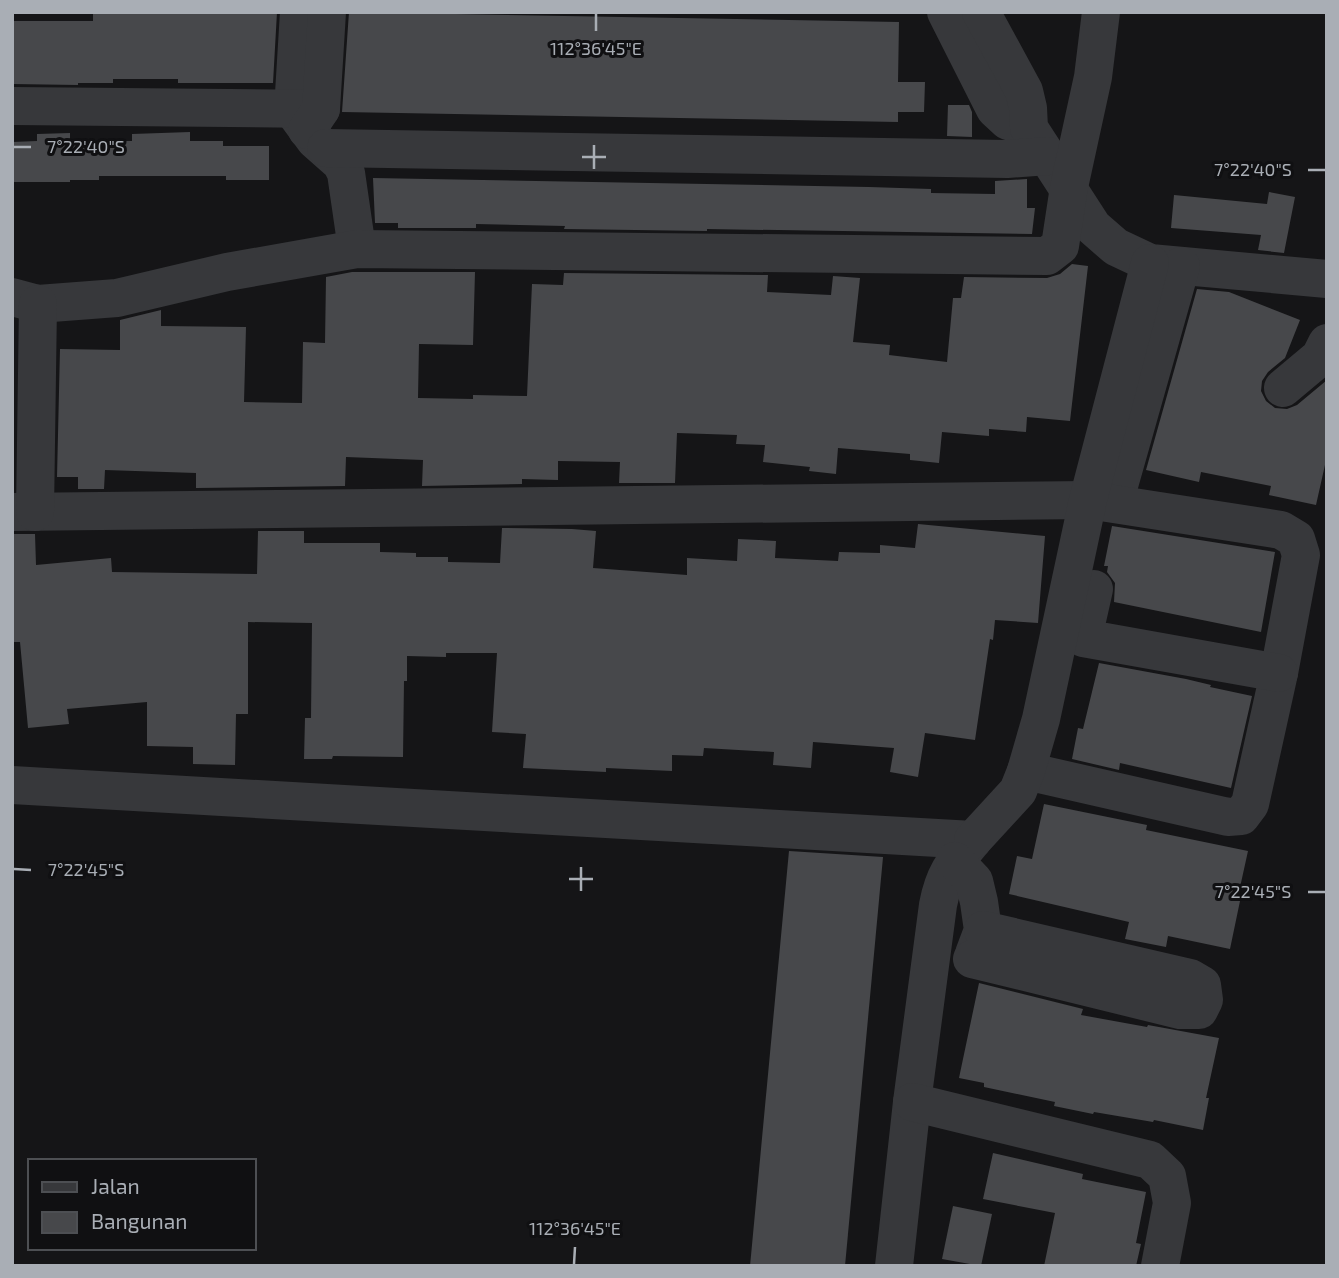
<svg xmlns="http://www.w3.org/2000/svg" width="1339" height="1278" font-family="'Exo 2',sans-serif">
<rect width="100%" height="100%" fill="#151517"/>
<g fill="#47484b">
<polygon points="93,12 277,12 273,83 178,83 178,79 113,79 113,83 78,83 78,85 12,84 12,21 93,21"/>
<polygon points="349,12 899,22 898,82 925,82 924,112 898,112 898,122 342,112"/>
<polygon points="948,105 969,105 972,112 972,137 947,136"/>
<polygon points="190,132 190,141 223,141 223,146 269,146 269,180 226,180 226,176 99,176 99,180 70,180 70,182 12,182 12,142 37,141 37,134 70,133 70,141 132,141 132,134"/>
<polygon points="373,178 869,187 931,189 931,193 995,194 995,181 1027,179 1027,208 1035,208 1032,234 707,229 707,231 564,229 565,226 476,224 476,228 398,228 398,223 375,223"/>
<polygon points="1269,192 1295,197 1284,253 1258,250 1261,235 1171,228 1174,195 1267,204"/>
<polygon points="1072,264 1088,266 1070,421 1027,417 1026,432 989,429 989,436 942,432 939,463 910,460 910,454 838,448 836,474 809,471 810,467 763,462 765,445 736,444 737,435 677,433 675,483 619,483 620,462 558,461 558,480 522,479 522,484 422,486 423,460 346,457 345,486 196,488 196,473 105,470 104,489 78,489 78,477 57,477 60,349 120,350 120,320 161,310 161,326 246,327 244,402 302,403 303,342 325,343 326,277 352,272 475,272 473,345 419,344 418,398 473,399 473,395 527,396 532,284 563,285 564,273 768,275 767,292 831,295 833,276 860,278 853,342 890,345 889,355 947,362 953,298 961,298 964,277 1047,278 1060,274"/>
<polygon points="1197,289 1229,292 1300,320 1285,358 1268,372 1262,381 1261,391 1266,401 1275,408 1287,409 1297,405 1327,380 1327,456 1316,505 1269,495 1271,486 1201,472 1199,482 1146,470"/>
<polygon points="918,524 1045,536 1038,623 995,620 993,640 990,639 975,740 925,733 918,777 890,772 894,748 813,742 811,768 773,765 774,752 704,748 703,756 672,755 672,771 606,768 606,772 523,768 526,734 492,732 497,653 446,653 446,657 407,656 407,681 404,681 403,757 333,756 332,759 304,759 305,718 311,718 312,623 248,622 248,714 236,714 235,765 193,764 193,747 147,746 147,702 67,709 69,724 28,728 20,642 12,642 12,534 35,534 36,565 111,558 112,572 257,574 258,531 304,531 304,543 380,543 380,552 416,553 416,557 448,557 448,562 500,563 502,528 572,529 596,531 593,568 687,575 687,558 737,561 738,539 776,541 775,558 838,561 839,552 880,553 880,545 915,548"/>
<polygon points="1112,526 1275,552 1261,632 1114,602 1115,583 1107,572 1108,566 1104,566"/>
<polygon points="1099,663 1186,679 1211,685 1210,687 1252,696 1231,788 1120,763 1119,770 1072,759 1078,728 1083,729"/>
<polygon points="1044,804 1147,825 1146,830 1248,851 1237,901 1240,901 1230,949 1168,936 1166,947 1125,939 1129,922 1009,894 1017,856 1032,859"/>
<polygon points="789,851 883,857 845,1266 750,1266"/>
<polygon points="979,983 1083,1009 1081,1015 1147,1027 1148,1025 1219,1038 1206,1098 1209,1098 1203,1130 1154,1120 1153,1122 1094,1112 1093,1114 1054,1106 1055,1102 984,1087 984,1083 959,1078"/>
<polygon points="993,1153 1083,1174 1082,1179 1146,1192 1136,1243 1141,1244 1136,1266 1044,1266 1055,1213 983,1199"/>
<polygon points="953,1206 992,1214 981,1266 942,1259"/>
</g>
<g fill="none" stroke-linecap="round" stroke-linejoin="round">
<g stroke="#37383b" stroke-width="38">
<polyline points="299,12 293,110 315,140 341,163 346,173 357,249"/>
<polyline points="946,12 995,109 1008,121 1029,128"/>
<polyline points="981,12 1024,91 1028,108 1029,128 1093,227 1116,247 1150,263 1327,279"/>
<polyline points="12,106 321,109"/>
<polyline points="307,130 321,109 327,12"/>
<polyline points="326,148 1007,159 1048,156"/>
<polyline points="12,297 38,304 117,298 227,272 357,249 1047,256 1060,246 1069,187 1093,77 1101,12"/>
<polyline points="1283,388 1320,357 1327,343"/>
<polyline points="1118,489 1181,266"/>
<polyline points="12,512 1088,500 1281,530 1296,539 1301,555 1279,673 1250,804 1241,816 1228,817 1026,771"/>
<polyline points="35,512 38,304"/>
<polyline points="1094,589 1083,638 1279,673"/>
<path d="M 12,785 L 973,840 C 953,864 944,874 938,905 L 912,1102 L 894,1266"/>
<polyline points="973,840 1018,791 1026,771 1041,719 1088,500 1150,263"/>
<polyline points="955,861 974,881 979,902 983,930 974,954"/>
<polyline points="972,959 1180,1010 1199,1010 1204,1000 1202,985 1190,978 983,930"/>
<polyline points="912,1102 1150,1160 1167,1176 1172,1203 1160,1266"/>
</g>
</g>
<path fill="none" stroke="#a9aeb5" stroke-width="2.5" d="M 596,31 L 596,14M 14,147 L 31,147M 582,157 L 606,157M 594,169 L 594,145M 1308,170 L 1325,170M 14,869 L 31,870M 569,879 L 593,879M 581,891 L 581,867M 1308,892 L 1325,892M 574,1264 L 575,1247"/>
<g font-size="18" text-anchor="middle" fill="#a9aeb5" stroke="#101012" stroke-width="6" stroke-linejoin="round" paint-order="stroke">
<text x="596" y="55">112°36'45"E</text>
<text x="86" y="153">7°22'40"S</text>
<text x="1253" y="176">7°22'40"S</text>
<text x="86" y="876">7°22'45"S</text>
<text x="1253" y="898">7°22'45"S</text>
<text x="575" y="1235">112°36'45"E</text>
</g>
<rect width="1339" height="1278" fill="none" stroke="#a9aeb5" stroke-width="28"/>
<rect x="28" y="1159" width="228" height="91" fill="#101012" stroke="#4d4f53" stroke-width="2"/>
<rect x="42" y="1182" width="35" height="10" fill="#37383b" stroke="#4d4f53" stroke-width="2"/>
<text x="91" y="1194" font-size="21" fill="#a9aeb5">Jalan</text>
<rect x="42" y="1212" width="35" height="21" fill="#47484b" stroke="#4d4f53" stroke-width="2"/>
<text x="91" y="1229" font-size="21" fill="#a9aeb5">Bangunan</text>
</svg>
